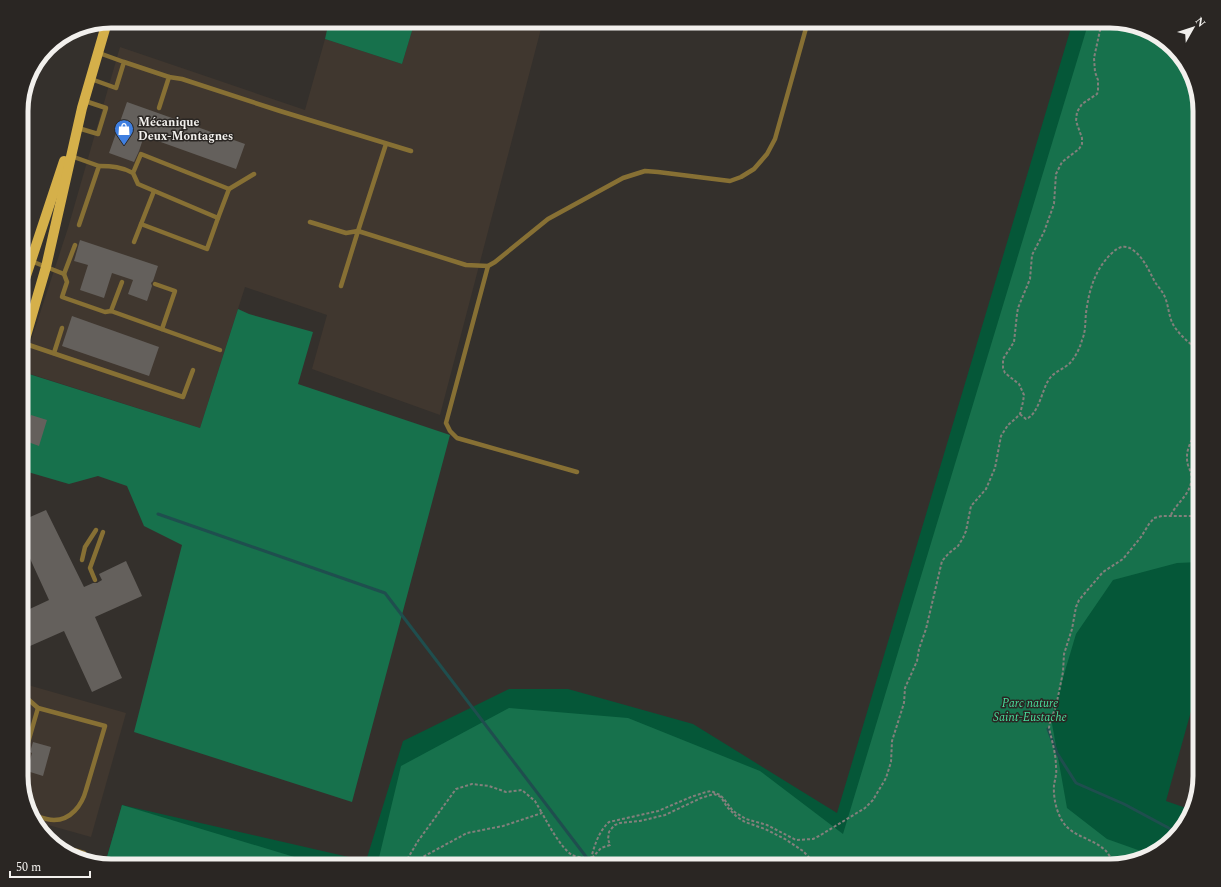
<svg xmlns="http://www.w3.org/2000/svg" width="1221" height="887" font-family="Spectral,serif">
<rect width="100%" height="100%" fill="#34302c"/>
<g fill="#40372f">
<polygon points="415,21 543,21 440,415 312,369 327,315 245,287 200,428 21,371 68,228 120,47 305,110 325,39 402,64"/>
<polygon points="21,683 126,713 91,837 34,821 30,816 21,782"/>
</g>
<polygon fill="#055738" points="1073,21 1110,21 1165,39 1191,71 1200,111 1200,679 1166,801 1189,809 1182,831 1150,857 1110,866 111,866 105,864 122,805 366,861 403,741 509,689 568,689 693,724 837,813"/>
<g fill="#17714c">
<polygon points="329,21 415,21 402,64 325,39"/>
<polygon points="1089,21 1110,21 1165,39 1191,71 1200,111 1200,562 1177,563 1113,580 1076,634 1051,718 1067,808 1107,839 1152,855 1150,857 1110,866 377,866 401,766 509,708 628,718 760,771 843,834"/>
<polygon points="238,309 249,314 313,332 298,384 450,435 352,802 134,732 182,545 144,526 127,486 98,476 69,484 21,470 21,401 29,374 200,428"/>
<polygon points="122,805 324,866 111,866 105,864"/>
</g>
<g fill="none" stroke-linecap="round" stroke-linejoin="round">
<g stroke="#1f4e4e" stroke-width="3">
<polyline points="158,514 385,593 587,858 636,866"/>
<polyline points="1048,729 1057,753 1076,783 1124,804 1178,833"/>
</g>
</g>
<g fill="#64605c">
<polygon points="127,102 245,144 236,169 144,136 139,151 134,162 109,153"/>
<polygon points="80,240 158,266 153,281 151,283 152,286 147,301 128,294 133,280 112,273 104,298 80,290 88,265 74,261"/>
<polygon points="72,316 159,347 149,376 62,346"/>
<polygon points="31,415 47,420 39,446 28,442 29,437 24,436"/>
<polygon points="46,510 84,587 93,583 97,583 102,580 99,574 126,561 142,596 95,617 122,678 92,692 64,631 21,650 21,613 49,600 21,539 21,521"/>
<polygon points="33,742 51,747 43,776 27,771 32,753 30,752"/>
</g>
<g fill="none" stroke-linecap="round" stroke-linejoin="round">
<g stroke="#83807c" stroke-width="2" stroke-dasharray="3 2" stroke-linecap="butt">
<path d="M 1020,414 L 1026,419 C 1038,415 1042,391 1048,381 C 1053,372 1062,370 1069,364 C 1075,358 1080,348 1082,340 C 1086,331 1085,322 1086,313 C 1089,290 1095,269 1112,253 C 1118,247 1125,244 1133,250 C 1144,258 1149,271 1155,282 C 1159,288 1164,293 1166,300 C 1169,309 1169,318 1174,326 C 1181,337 1191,344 1200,352"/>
<polyline points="21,430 26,431"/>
<path d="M 1171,515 C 1176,504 1188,496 1191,483 C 1193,476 1190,471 1188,465 C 1184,451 1192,438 1200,427"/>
<polyline points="592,858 601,848 610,845 608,839 609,832 612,828 615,825 620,823 640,821 665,815 701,798 714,794 721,797 727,807 737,817 745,822 765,829 785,839 803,851 817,866"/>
<path d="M 591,859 C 594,846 599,831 609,822 L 658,811 L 691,797 L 706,792 L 711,791 L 720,795 L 724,799 L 733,811 L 746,819 L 767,825 L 796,840 L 813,839 L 819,836 L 865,808 L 873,800 L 886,778 L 891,762 L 892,741 L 904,703 L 905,688 L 917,661 L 919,649 L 926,629 L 942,561 L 949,553 L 958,546 L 963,538 L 966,531 L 971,506 L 986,489 L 995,468 L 1001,436 L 1008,425 L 1016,418 L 1020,414 L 1023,402 L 1024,395 L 1019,384 L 1005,373 L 1003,368 L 1003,359 L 1014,342 L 1017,314 L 1018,308 L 1030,279 L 1032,255 L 1044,232 L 1054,204 L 1056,174 L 1062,162 L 1079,149 L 1082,144 L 1082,138 L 1076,121 L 1077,112 L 1082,104 L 1097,94 L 1098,91 L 1098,80 L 1095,72 L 1094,58 L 1102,21"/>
<path d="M 1115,865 C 1112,860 1109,854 1105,850 C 1093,839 1076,837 1066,826 C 1057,816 1053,798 1054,785 C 1055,779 1057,774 1056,767 C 1056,754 1052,741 1049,728 L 1050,722 L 1056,706 L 1059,692 L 1063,672 L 1064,654 L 1072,629 L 1076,607 L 1079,600 L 1103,572 L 1123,559 L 1141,537 L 1149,524 L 1154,518 L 1162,516 L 1200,516"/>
<polyline points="400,866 408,858 418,841 456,789 472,784 489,786 506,792 522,790 535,801 542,813"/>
<path d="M 412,866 L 419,859 L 467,833 L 503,826 L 542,813 C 548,824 561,848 572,855 C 577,857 585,858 591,859 L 590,861 L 590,866"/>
</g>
<g stroke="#877034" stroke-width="4.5">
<polyline points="124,62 169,77 159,108"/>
<polyline points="169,77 182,79 280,111 411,151"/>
<polyline points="91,79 116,88 124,62 99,53"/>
<polyline points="78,128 98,134 106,108 85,101"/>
<polyline points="386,144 358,231 466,265 488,266 495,262 548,219 623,178 645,171 658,172 730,181 741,177 754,169 767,154 775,139 808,21"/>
<polyline points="71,156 99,166 79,225"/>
<path d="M 99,166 C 112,166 122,167 133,173 L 138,184 L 218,218 L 229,189 L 141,154 L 133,173"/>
<polyline points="229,189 254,174"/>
<polyline points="310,222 346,233 358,231 341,286"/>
<polyline points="141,224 207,249 218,218"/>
<polyline points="134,242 154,191"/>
<polyline points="31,261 64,274 67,282 62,297 105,312 111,311 220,350"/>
<polyline points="488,266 446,423 450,431 457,438 577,472"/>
<polyline points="64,274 75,245"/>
<polyline points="155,284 175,291 162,329"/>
<polyline points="111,311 122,282"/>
<polyline points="23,343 183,397 193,370"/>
<polyline points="54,353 62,328"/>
<polyline points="82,560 85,547 96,530"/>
<polyline points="95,580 90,568 103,532"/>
<path d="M 21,693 L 38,708 L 105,726 L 86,790 C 82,805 71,820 54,820 C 46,820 37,816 30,814"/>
<polyline points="21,767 38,708"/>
<polyline points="53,844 84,853 83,857"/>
</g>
<g stroke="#d5b04a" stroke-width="10">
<polyline points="21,291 64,161"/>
<polyline points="21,353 46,267 82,108 107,22"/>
</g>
</g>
<defs>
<g id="shop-pin" transform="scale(1)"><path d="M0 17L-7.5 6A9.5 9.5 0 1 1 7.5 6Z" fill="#3f7fe0" stroke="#2a2623"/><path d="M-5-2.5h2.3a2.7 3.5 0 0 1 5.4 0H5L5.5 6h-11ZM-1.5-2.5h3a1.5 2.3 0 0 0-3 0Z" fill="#fff"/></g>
</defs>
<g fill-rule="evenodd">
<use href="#shop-pin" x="124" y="129"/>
</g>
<g text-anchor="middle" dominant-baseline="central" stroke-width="3" stroke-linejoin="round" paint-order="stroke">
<g font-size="12" font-weight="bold" fill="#f2f0ed" stroke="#2a2623" text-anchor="start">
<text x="138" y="122">Mécanique<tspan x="138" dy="14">Deux-Montagnes</tspan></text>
</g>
<g font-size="12" font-style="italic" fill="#49dd9c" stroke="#2a2623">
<text x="1030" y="703">Parc nature<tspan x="1030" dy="14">Saint-Eustache</tspan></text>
</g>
</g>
<path d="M0 0H1221V887H0ZM111 28H1110A83 83 0 0 1 1193 111V776A83 83 0 0 1 1110 859H111A83 83 0 0 1 28 776V111A83 83 0 0 1 111 28Z" fill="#2a2623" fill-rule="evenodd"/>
<path fill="none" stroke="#f2f0ed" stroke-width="5" d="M111 28H1110A83 83 0 0 1 1193 111V776A83 83 0 0 1 1110 859H111A83 83 0 0 1 28 776V111A83 83 0 0 1 111 28Z"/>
<g transform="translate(1193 28) rotate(51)" stroke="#2a2623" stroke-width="3" paint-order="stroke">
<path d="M0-3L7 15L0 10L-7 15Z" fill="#f2f0ed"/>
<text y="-6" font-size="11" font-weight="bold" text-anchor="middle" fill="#f2f0ed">N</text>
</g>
<path d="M10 871v6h80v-6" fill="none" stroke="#f2f0ed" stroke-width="2"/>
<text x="16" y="871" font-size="12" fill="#f2f0ed" stroke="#2a2623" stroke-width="3" paint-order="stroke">50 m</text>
</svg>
